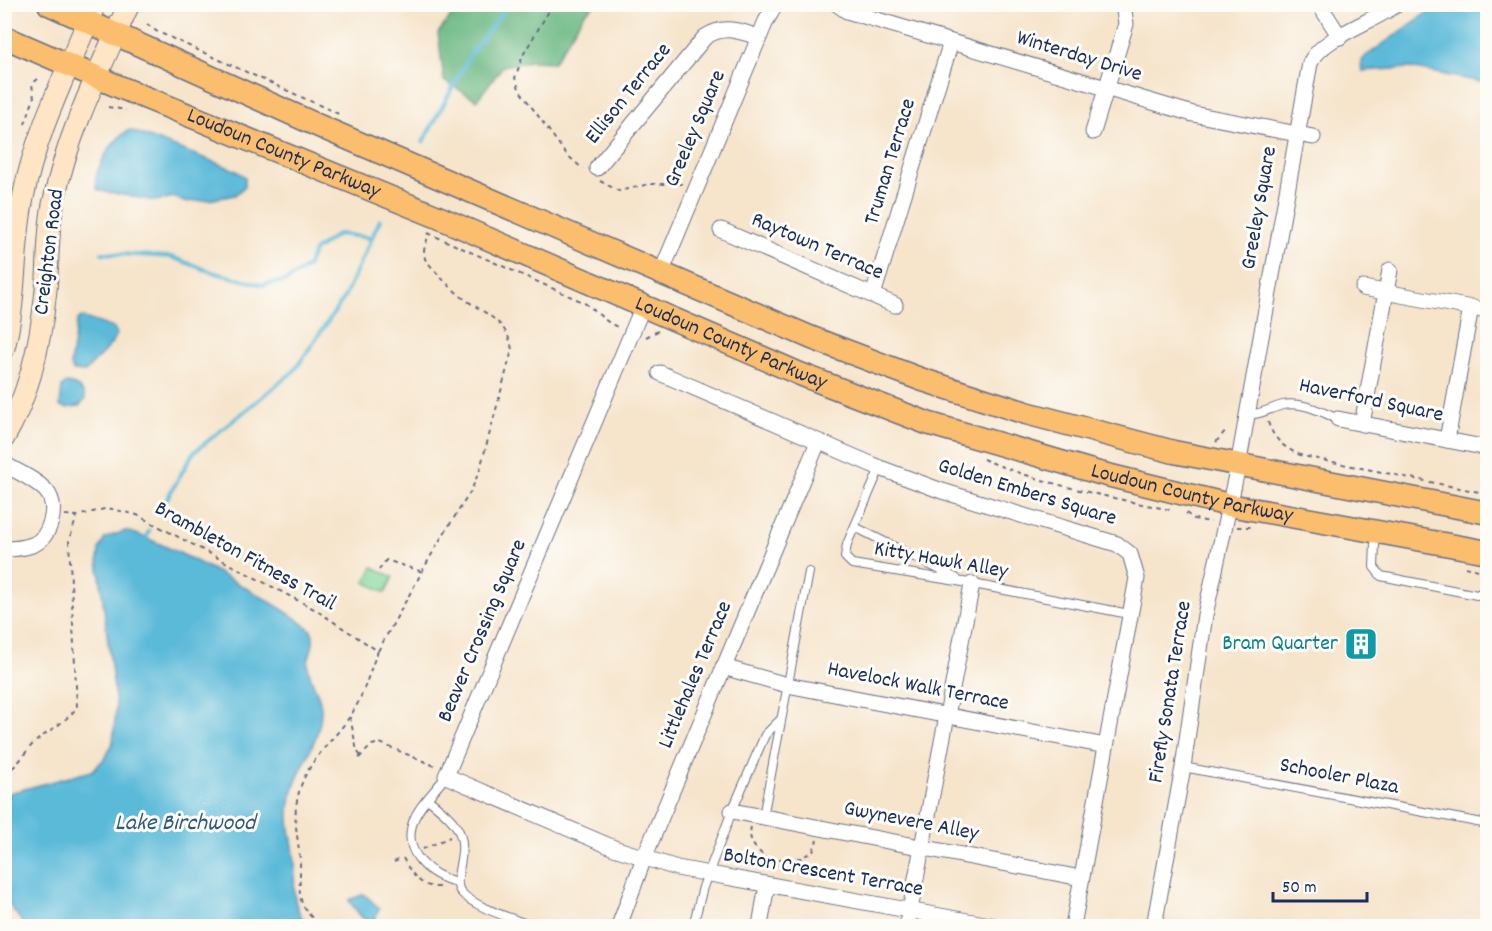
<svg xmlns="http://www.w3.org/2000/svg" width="1492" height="931" font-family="Dekko,sans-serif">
<rect width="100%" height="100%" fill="#fdfcf7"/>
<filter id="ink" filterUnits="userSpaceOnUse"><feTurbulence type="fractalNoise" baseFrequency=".0167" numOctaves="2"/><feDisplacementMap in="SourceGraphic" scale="12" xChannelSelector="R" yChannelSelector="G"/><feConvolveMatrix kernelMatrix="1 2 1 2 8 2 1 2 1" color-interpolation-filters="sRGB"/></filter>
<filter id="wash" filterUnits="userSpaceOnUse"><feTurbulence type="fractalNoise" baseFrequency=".008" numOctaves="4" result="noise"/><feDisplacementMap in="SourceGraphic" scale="24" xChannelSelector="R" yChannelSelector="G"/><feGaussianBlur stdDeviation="1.35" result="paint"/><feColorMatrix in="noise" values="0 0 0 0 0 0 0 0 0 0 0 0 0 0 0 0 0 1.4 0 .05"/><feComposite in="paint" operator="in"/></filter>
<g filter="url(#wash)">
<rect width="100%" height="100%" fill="#f6e4cb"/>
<polygon fill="#83d79a" stroke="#4f837c" stroke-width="1.5" points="373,567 393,577 385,593 365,582"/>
<polygon fill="#6ab882" stroke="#427470" stroke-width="1.5" points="460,5 460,4 595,5 584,14 554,62 530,61 503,66 477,100 444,81 438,33"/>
<g fill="#5bbad9" stroke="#3b749c" stroke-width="1.5">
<polygon points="1438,5 1487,5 1487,83 1410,68 1362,71 1361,62 1366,56"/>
<path d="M 130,130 L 235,170 L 245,177 L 245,186 L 235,195 L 209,200 L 184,202 L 174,197 L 155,201 L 101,191 L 97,189 C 91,172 114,136 130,130 Z"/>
<polygon points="81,317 114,328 117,334 112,343 85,372 73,371 70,365 77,321"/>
<path d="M 66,383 C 76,384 84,389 85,400 L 79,406 L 66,408 L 60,406 L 62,387 Z"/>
<path d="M 125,531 C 152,535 296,611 312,632 C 316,645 309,652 308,664 C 308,681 322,694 321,712 C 320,744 295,771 290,803 C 286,826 295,845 295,867 C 294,889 291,910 310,926 L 25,926 L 5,899 L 5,794 L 92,771 L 106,757 L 113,742 L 116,707 L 98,560 L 99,550 L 105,538 Z"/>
<polygon points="364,894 379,908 374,923 362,918 350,902 349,900"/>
</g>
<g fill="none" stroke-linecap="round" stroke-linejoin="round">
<g stroke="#5bbad9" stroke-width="4">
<polyline points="423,142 472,52 509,4"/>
<polyline points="102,253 171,257 212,272 262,285 286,281 307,267 314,251 338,234 372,238"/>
<polyline points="160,511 193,453 294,371 344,298 380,220"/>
<polyline points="144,542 149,531"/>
</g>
</g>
</g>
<g filter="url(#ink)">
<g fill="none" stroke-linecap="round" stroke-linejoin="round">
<g stroke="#686e84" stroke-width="10">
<g id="lane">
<path d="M 1247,415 C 1261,415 1270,408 1283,405 C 1302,401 1322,412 1338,419"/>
<polyline points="880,468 847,544 845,557 852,564 963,582 1129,614"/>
<polyline points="855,527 956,578"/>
<polyline points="1375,544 1374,567 1381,576 1477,595 1488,588"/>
<polyline points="1183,767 1488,824"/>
<path d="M 446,776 C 436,790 418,806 413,822 C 402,853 430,876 457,882"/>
<path d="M 429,800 C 440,809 455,820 460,834 C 468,854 451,881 461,892 C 473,907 514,919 532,926"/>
<polyline points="763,817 809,572"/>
<polyline points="693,926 703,887 732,811 765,735 780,720"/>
</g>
</g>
<g stroke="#686e84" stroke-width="17">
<g id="street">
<polyline points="837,4 847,11 1193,114 1313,137"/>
<polyline points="1319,4 1340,37"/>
<polyline points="1093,132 1126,24 1123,4"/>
<path d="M 597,168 L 705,37 C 724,24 739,31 759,37"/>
<polyline points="721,230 895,305"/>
<polyline points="661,273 766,21 776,4"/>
<polyline points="1363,288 1488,311"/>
<polyline points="873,295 951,42"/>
<polyline points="643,306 446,776 614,848 677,868 995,926"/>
<polyline points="660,373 880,468 942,491 1117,544 1130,554 1137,578 1073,926"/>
<polyline points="1338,419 1488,448"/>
<polyline points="1362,424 1390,270"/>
<polyline points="1447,440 1471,307"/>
<path d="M 4,464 C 18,472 37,480 47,492 C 59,507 50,539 32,545 C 24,548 14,549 4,549"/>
<polyline points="723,667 787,685 1106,746"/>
<polyline points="732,811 1081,878"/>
<polyline points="619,926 644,858 818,442"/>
<polyline points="760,926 767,885"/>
<polyline points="907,926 972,584"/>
<path d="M 1154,926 L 1183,767 L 1205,615 L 1238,466 L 1310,63 C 1323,36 1372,23 1397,4"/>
</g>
</g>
<g stroke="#686e84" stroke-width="23">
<g id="secondary">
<path d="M 4,348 C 17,298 13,247 23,198 C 36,130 69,68 95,4"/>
<path d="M 4,438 C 30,394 41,341 46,290 C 49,260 47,229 54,200 C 68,132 101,67 129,4"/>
</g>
</g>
<g stroke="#686e84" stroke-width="25">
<g id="primary">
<polyline points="49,4 319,126 812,338 920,379 1026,413 1174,452 1488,513"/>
<path id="s1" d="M 4,37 L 122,88 L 438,217 L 800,374 L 927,423 L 1099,473 L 1229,505 L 1488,552"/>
</g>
</g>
<g stroke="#686e84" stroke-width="2" stroke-dasharray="4.5 4.5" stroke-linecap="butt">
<polyline points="553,4 523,55 515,78 520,91 566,154 583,169"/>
<polyline points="147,24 156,31 341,115"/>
<polyline points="108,107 126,110"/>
<polyline points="25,124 34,98 32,84 39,78"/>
<polyline points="600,181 619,191 650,184 684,184"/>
<path d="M 428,233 L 583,302 C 598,312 604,322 620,328"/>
<polyline points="646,337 658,331"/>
<path d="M 1268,422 C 1274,440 1285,449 1303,456 L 1479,492"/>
<polyline points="1216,442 1226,430"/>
<path d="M 983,459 C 1038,483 1112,498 1171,510"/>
<polyline points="1186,513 1194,519 1211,522"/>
<polyline points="65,515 77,516"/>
<polyline points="1237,527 1252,527"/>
<polyline points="1465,567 1488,572"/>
<polyline points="379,570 386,560 423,572"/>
<path d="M 378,651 L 438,543 L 471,491 L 480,469 L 512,350 C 508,322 487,315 466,300 C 451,289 437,274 425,259 L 424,250 L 429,233"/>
<polyline points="350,717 357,751 361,756"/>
<polyline points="359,758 372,745 380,743 435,766"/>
<path d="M 4,772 C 18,768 23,754 32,745 C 46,731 65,724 77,707 L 69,541 L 77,516 L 108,508 L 137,515 L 314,609 L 378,651 C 370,669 364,694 354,710 C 333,745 302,760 296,807 C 294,826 299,843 300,861 C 301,894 293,902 321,926"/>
<path d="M 751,827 C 745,851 772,857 785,874"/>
<polyline points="423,849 450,837"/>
<path d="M 403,858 C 411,873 420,888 439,887"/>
<polyline points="394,862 402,858"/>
<polyline points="725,862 801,858 813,851 817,840"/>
</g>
<use href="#lane" stroke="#fff" stroke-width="8"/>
<use href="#street" stroke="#fff" stroke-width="15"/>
<use href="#secondary" stroke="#fde5c5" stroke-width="21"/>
<use href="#primary" stroke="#fbbd6e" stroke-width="22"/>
</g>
</g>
<defs>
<g id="building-square" transform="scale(1.725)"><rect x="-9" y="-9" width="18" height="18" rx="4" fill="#0f9aa8" stroke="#fdfcf7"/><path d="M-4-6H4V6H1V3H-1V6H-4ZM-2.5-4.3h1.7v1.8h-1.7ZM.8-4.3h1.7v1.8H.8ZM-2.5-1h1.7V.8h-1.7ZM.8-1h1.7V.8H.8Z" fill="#fff"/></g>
</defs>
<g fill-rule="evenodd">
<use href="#building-square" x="1361" y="644"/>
</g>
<g text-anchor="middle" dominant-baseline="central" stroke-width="6" stroke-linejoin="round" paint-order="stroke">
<g font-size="22" fill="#1b2f5e" stroke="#fdfcf7">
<text transform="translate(1079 57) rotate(17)">Winterday Drive</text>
<text transform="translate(629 94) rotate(-51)">Ellison Terrace</text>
<text transform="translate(696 129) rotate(-67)">Greeley Square</text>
<text stroke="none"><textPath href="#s1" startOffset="303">Loudoun County Parkway</textPath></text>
<text transform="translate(891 162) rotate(-73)">Truman Terrace</text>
<text transform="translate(1260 208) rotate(-80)">Greeley Square</text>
<text transform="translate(817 247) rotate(23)">Raytown Terrace</text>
<text transform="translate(50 252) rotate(-83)">Creighton Road</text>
<text stroke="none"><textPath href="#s1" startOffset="789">Loudoun County Parkway</textPath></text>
<text transform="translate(1371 401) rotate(12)">Haverford Square</text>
<text transform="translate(1027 493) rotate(17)">Golden Embers Square</text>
<text stroke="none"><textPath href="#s1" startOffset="1275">Loudoun County Parkway</textPath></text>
<text transform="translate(245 557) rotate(29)">Brambleton Fitness Trail</text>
<text transform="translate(941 561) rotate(10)">Kitty Hawk Alley</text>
<text transform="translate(483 631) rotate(-67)">Beaver Crossing Square</text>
<text transform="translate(696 675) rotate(-67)">Littlehales Terrace</text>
<text transform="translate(918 687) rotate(11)">Havelock Walk Terrace</text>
<text transform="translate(1171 692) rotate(-81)">Firefly Sonata Terrace</text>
<text transform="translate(1339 777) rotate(11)">Schooler Plaza</text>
<text transform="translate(911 822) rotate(11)">Gwynevere Alley</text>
<text transform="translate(823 873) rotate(10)">Bolton Crescent Terrace</text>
</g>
<g font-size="22" fill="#0d838f" stroke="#fdfcf7" text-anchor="end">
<text x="1338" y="644">Bram Quarter</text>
</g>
<g font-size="24" font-style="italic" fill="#2e5983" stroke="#fdfcf7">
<text x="185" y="824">Lake Birchwood</text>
</g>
</g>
<rect width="1492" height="931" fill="none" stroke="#fdfcf7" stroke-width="24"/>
<path d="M1273 892v9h94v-9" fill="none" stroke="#1b2f5e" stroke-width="3"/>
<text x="1282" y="892" font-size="18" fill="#1b2f5e" stroke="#fdfcf7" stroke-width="4.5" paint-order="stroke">50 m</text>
</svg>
